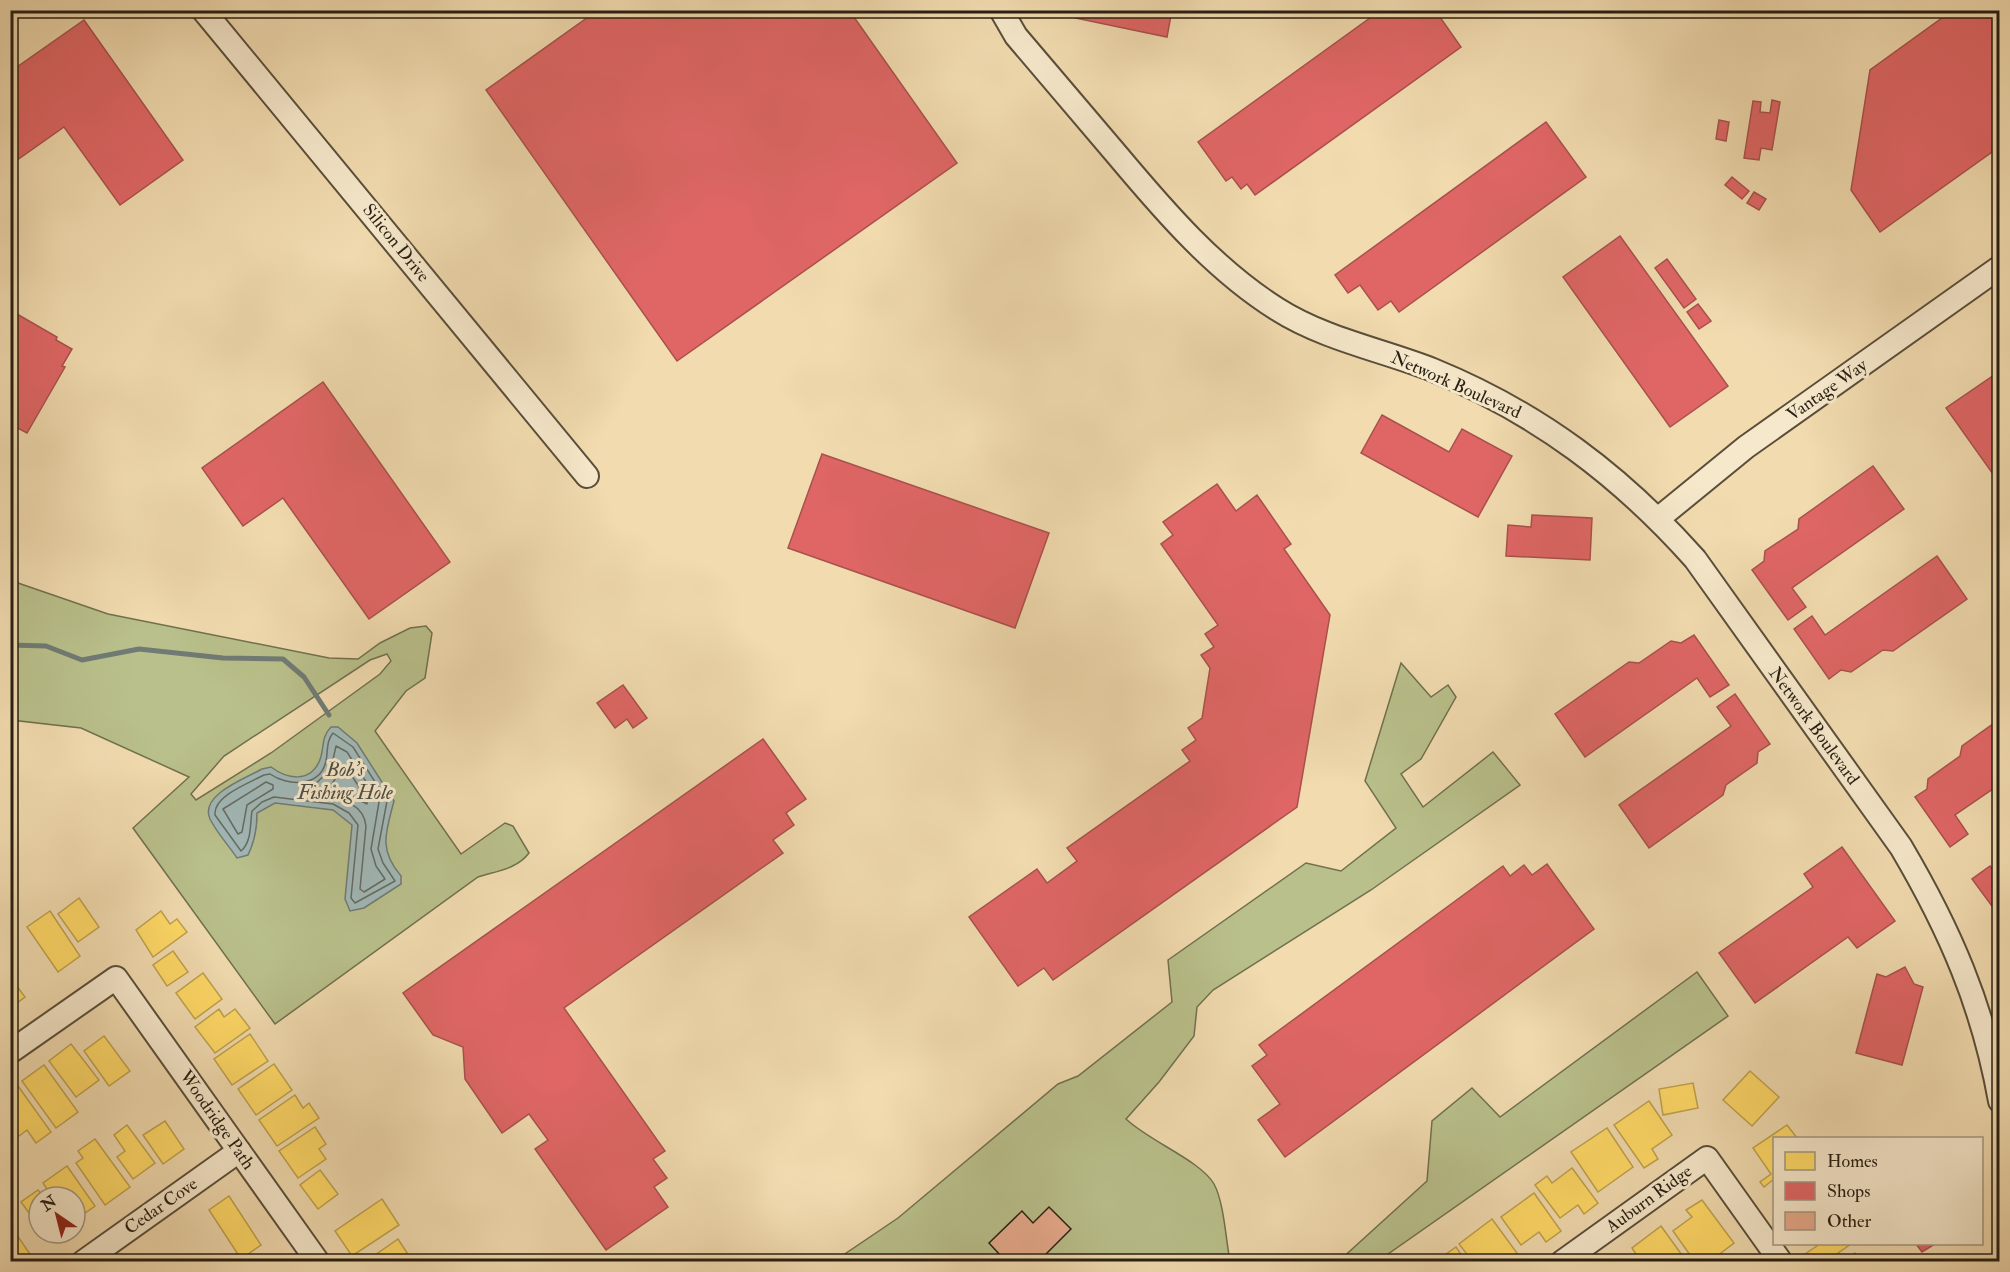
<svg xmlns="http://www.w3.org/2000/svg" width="2010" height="1272" font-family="'IM FELL Double Pica',serif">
<rect width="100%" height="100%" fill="#f1dbaf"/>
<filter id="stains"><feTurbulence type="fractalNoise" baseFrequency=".00333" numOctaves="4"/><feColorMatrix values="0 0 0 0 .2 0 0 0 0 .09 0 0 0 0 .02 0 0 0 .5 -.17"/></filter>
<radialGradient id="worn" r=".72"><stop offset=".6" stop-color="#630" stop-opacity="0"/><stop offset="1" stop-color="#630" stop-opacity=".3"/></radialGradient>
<g fill="#b9c08b" stroke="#70704f" stroke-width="1.5" fill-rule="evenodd">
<path d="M 18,583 L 108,614 L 329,658 L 358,659 L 380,643 L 410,628 L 426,626 L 432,633 L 425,678 L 406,691 L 375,731 L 461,854 L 505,823 L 513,826 L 529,853 C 517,869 497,871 478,877 L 275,1024 L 133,828 L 189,777 L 81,728 L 11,720 L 10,595 ZM 387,654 L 391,661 L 380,674 L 271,753 L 196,800 L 191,794 L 224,756 L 370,660 Z"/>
<path d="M 1401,663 L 1431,697 L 1448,685 L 1456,697 L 1421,759 L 1401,774 L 1423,807 L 1493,752 L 1520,785 L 1371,890 L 1213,990 L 1197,1007 L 1194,1036 L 1159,1082 L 1126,1119 C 1149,1141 1201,1161 1214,1184 C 1224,1202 1226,1241 1230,1261 L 833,1262 L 898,1218 L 1058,1084 L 1078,1076 L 1172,1002 L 1168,960 L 1306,863 L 1341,871 L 1396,828 L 1365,781 Z"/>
<polygon points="1697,972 1728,1016 1378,1261 1339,1261 1427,1181 1432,1121 1472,1088 1500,1117"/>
</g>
<path fill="#a1b8b7" stroke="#707b75" stroke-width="1.5" d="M 331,727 L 338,727 L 357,743 L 394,801 C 386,832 378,849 401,876 L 401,884 L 364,908 L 350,911 L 345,899 L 352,825 L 333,810 L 275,803 L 257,813 C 257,828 255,841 248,855 L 237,858 C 229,846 217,833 210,819 C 199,795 246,778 262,769 L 271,767 C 287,779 309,783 319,762 C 325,750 320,738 331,727 Z"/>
<g fill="#ffd966" stroke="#bea14d" stroke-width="1.5">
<polygon points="79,898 99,927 78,942 58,914"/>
<polygon points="50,911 80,956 58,972 27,927"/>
<polygon points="161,911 170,924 177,919 187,932 153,957 136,930"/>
<polygon points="173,951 188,972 167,986 153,965"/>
<polygon points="203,973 222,999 195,1019 176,993"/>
<polygon points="10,977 25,997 10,1008"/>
<polygon points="219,1009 224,1017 235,1009 250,1028 215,1053 195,1027"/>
<polygon points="250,1034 268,1061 232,1085 214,1059"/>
<polygon points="104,1036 130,1071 109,1086 84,1051"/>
<polygon points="71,1044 99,1080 76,1097 49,1061"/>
<polygon points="274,1064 292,1090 256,1115 238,1089"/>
<polygon points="44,1065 78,1112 56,1128 22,1081"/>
<polygon points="1750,1071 1779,1097 1752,1126 1723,1100"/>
<polygon points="1693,1083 1698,1108 1663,1115 1659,1089"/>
<polygon points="18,1086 51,1132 36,1143 27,1130 19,1136 10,1124 10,1092"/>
<polygon points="295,1095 303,1108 309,1103 319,1118 277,1146 259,1120"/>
<polygon points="1649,1101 1672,1135 1652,1149 1658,1159 1644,1168 1614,1125"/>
<polygon points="165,1121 184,1149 163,1164 143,1135"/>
<polygon points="127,1125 155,1163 133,1179 117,1157 125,1151 114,1135"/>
<polygon points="1787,1125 1797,1138 1774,1138 1774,1179 1764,1187 1760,1182 1771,1174 1753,1148"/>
<polygon points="315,1127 326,1144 319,1149 326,1159 298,1178 279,1151"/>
<polygon points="1607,1128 1633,1167 1598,1192 1571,1152"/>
<polygon points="95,1139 130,1187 105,1205 76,1163 83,1158 78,1151"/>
<polygon points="67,1166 95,1206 75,1220 75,1197 52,1197 43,1183"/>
<polygon points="1572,1168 1598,1203 1584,1214 1578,1205 1560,1218 1535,1185 1547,1176 1552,1183"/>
<polygon points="320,1170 338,1194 318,1209 300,1185"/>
<polygon points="38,1190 43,1197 39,1197 39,1212 32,1217 21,1202"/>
<polygon points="1534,1193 1561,1231 1546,1242 1539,1232 1521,1245 1501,1217"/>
<polygon points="229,1196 261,1245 241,1259 209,1210"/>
<polygon points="382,1199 399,1225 352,1256 335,1231"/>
<polygon points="1702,1200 1734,1243 1709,1262 1695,1262 1673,1231 1692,1217 1686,1210"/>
<polygon points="1492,1219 1517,1253 1506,1262 1473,1262 1459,1244"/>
<polygon points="10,1225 30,1254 19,1262 10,1262"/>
<polygon points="1661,1226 1687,1262 1641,1262 1632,1248"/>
<polygon points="398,1239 413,1262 365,1262"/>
<polygon points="1815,1244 1851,1244 1825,1262 1810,1262 1805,1254 1817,1246"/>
<polygon points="1456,1247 1466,1262 1435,1262"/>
<polygon points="1855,1253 1862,1262 1844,1262"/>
</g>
<g fill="#e06666" stroke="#a8514d" stroke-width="1.5">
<polygon points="598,10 849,10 957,163 677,361 486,90"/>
<polygon points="1076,10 1172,10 1167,37 1075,18"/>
<polygon points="1381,10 1435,10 1461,47 1255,195 1247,184 1241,189 1232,177 1226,181 1198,142"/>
<polygon points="1953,10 1996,10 2000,15 2000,106 1992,152 1880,232 1851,190 1870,70"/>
<polygon points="84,20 183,160 120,205 64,127 10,165 10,72"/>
<polygon points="1772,100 1780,102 1772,150 1761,148 1759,160 1744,158 1753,101 1761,102 1760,112 1770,113"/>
<polygon points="1719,120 1729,122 1726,141 1716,139"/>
<polygon points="1546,122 1586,177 1399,312 1391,301 1378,310 1360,285 1348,293 1335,275"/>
<polygon points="1732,177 1749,191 1742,199 1725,185"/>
<polygon points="1754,192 1766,199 1759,210 1747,203"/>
<polygon points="1620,236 1728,386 1670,427 1563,277"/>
<polygon points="1667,259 1696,299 1684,308 1655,268"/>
<polygon points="1698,304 1711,321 1699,329 1687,312"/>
<polygon points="10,310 57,337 56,340 72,349 62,366 65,367 27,433 10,424"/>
<polygon points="1997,373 2000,377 2000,484 1946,408"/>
<polygon points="323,382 450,562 369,619 283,498 243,526 202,468"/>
<polygon points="1382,415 1449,452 1462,429 1512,456 1478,517 1361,453"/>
<polygon points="822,454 1049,533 1015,628 788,548"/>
<polygon points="1873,466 1904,509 1792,588 1806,607 1788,620 1752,570 1764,561 1765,551 1798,529 1799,519"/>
<polygon points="1217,484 1236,511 1257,495 1291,544 1284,549 1330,615 1297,807 1053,980 1044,968 1018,986 969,917 1037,869 1047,883 1077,861 1067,848 1190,761 1182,750 1196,740 1188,728 1202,718 1210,668 1201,655 1214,647 1205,634 1218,625 1161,544 1173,535 1163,522"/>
<polygon points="1532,515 1592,518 1590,560 1506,556 1508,525 1531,527"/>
<polygon points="1937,556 1967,599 1893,651 1883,650 1851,672 1841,670 1829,679 1794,629 1812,616 1825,635"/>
<polygon points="1694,635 1729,685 1710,697 1697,678 1585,757 1555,714 1629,662 1639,663 1671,641 1681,643"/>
<polygon points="623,685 647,718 633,728 627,719 615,728 597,703"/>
<polygon points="1735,694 1770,744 1758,752 1757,763 1726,785 1723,795 1649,848 1619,805 1731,726 1717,707"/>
<polygon points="2000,719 2000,784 1955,815 1968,834 1950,847 1915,797 1927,789 1928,779 1960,756 1962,746"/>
<polygon points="763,739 806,799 786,813 794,825 773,840 783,853 564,1008 665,1151 653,1159 667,1178 654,1187 668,1207 606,1250 535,1149 548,1140 529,1114 502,1133 465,1079 463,1047 433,1035 403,993"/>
<polygon points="1842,847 1895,921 1857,948 1848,937 1755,1003 1719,953 1813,887 1804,874"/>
<polygon points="1547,864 1594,929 1285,1157 1258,1120 1280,1104 1252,1066 1267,1055 1259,1045 1503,866 1510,876 1524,865 1532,875"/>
<polygon points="1990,866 2000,879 2000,917 1972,879"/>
<polygon points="1905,967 1914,984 1923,987 1902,1065 1856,1053 1877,974 1886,977"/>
<polygon points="1916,1244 1935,1244 1922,1252"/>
</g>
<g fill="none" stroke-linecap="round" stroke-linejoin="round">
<g stroke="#646c65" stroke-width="1.5">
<path d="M 333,733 L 353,747 L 387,801 L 378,849 L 383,863 L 395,881 L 355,903 L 351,898 L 358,825 L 349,813 L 333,804 L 274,797 L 262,802 L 252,811 C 250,823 252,842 241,851 L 215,815 C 213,796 249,783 264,775 L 270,774 C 287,786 320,788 326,761 C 328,752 326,741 333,733 Z"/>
<path d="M 336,746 L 347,752 L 379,802 L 371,849 L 376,866 L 385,879 L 364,892 L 360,889 L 366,826 C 362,793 322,802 307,792 L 331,769 Z"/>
<polygon points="346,767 367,799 367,804 331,786 342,767"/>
<polygon points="266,782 273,785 273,789 247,805 242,832 238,834 223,809"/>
</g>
<polyline stroke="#707b75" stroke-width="5" points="10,645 46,646 82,660 139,649 223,658 283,659 304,677 329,715"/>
</g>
<polygon fill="#e7aa8c" stroke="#271f13" stroke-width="1.5" points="1049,1207 1071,1229 1038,1262 996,1262 1001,1256 989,1243 1022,1211 1033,1223"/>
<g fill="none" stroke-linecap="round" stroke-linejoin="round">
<g stroke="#5a4e3a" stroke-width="26">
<g id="minor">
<polyline points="203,10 587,476"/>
<path d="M 1001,10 L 1016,36 C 1050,76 1084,116 1118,156 C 1165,212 1215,270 1277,309 C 1324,339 1382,350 1433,370 C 1538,413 1620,475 1695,559 L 1901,847 C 1950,930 1983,1006 2000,1101"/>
<polyline points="1659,518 1746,447 2000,267"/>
<polyline points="10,1052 116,978 318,1262"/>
<polyline points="83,1262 239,1151"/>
<polyline points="1562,1262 1707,1158 1781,1262"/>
</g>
</g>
<use href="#minor" stroke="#f6e8cb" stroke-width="22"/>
</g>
<g text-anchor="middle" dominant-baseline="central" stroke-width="6" stroke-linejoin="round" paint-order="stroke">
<g font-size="18" fill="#271f13" stroke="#f6e8cb">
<text transform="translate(396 243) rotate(51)">Silicon Drive</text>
<text transform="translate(1456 385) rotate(24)">Network Boulevard</text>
<text transform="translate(1827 390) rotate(-35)">Vantage Way</text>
<text transform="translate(1814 726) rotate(54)">Network Boulevard</text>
<text transform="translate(217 1120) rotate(55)">Woodridge Path</text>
<text transform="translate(1649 1199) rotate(-36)">Auburn Ridge</text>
<text transform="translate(161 1206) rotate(-35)">Cedar Cove</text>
</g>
<g font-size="20" font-style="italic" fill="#4c4d44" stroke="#f6e8cb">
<text x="345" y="769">Bob's<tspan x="345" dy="23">Fishing Hole</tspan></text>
</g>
</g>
<rect width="2010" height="1272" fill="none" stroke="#f1dbaf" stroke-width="36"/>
<rect x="12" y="12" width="1986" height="1248" fill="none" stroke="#271f13" stroke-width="3"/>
<rect x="18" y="18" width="1974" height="1236" fill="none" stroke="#271f13" stroke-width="1.5"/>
<rect x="1773" y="1137" width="210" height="108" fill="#f6e8cb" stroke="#a39881" stroke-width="1.5"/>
<rect x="1785" y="1152" width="30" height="18" fill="#ffd966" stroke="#a39881" stroke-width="1.5"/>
<text x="1827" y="1167" font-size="18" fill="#271f13">Homes</text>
<rect x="1785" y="1182" width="30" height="18" fill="#e06666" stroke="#a39881" stroke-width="1.5"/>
<text x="1827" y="1197" font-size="18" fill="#271f13">Shops</text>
<rect x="1785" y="1212" width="30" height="18" fill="#e7aa8c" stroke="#a39881" stroke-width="1.5"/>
<text x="1827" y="1227" font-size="18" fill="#271f13">Other</text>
<g transform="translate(57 1215) rotate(325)"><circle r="28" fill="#f6e8cb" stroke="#a39881" stroke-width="1.5"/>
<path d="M0-4.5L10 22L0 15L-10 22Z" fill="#8f2418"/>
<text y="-9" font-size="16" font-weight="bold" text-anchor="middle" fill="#271f13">N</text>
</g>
<rect width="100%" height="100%" filter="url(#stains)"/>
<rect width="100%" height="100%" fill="url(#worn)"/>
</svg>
